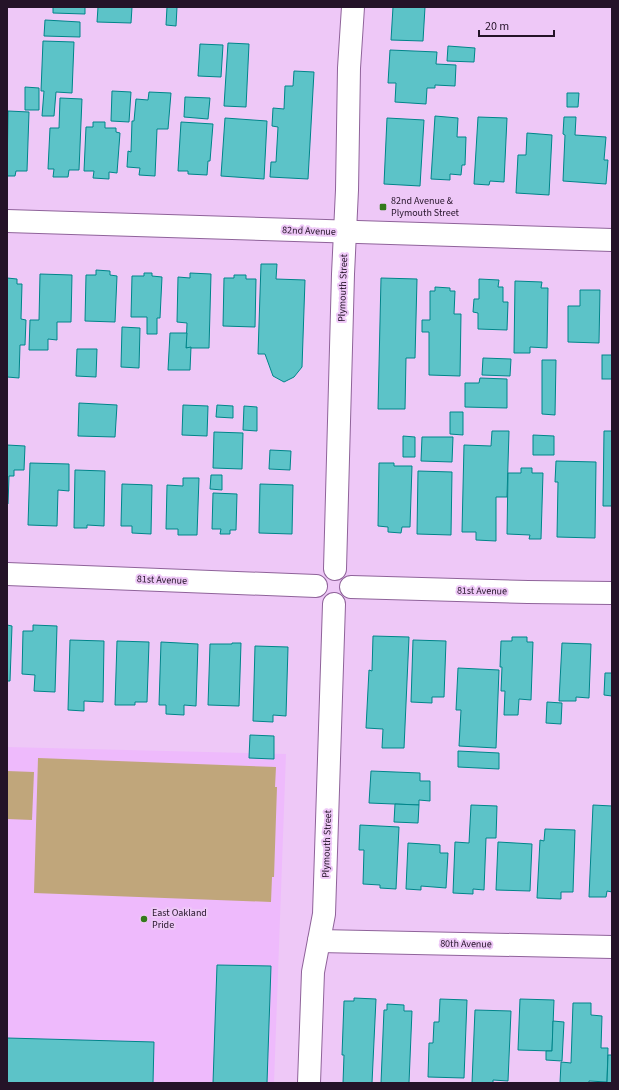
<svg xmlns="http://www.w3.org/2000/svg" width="619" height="1090" font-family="'Source Sans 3',sans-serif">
<rect width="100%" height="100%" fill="#eec8f7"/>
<polygon fill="#eebafc" points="7,747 286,754 274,1083 7,1083"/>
<g fill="#c0a67b">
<polygon points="38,758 276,767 275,787 277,787 274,877 272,877 271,902 34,893"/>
<polygon points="7,771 34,772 32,820 7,819"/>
</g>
<g fill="#5cc3c8" stroke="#00858a">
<polygon points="53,7 85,7 85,14 53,13"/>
<polygon points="98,7 132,7 131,23 97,22"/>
<polygon points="167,7 177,7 176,26 166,25"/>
<polygon points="393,7 425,7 423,41 391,40"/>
<polygon points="45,20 80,22 80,37 44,36"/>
<polygon points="43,41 74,42 72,93 56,92 54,116 42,116 44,91 41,91"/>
<polygon points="228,43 249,44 246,107 224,106"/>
<polygon points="200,44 223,45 221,77 198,76"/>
<polygon points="448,46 475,48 474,62 447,61"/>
<polygon points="390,50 437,52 436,64 456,65 455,86 435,85 435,88 427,88 426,104 395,102 396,83 388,83"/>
<polygon points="294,71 314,72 308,179 270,177 271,162 276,162 278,127 272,126 273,108 284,109 285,86 293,86"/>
<polygon points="25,87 39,88 39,110 25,110"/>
<polygon points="112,91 131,92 129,122 111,121"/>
<polygon points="149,92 171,93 168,129 157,129 155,176 139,175 140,168 127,167 128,151 131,152 132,121 134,121 136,99 148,100"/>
<polygon points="567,93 579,93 578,107 567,107"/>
<polygon points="185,97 210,98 208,119 184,117"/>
<polygon points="60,98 82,99 79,170 69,170 68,177 53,177 54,169 48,169 50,128 59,128"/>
<polygon points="8,111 29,112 27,171 16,171 15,176 7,176"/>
<polygon points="435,116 458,118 457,137 466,137 465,165 462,165 461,175 450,174 450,180 431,179"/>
<polygon points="478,117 507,118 504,182 490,181 489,185 474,184"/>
<polygon points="564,117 576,117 575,135 606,137 604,160 608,160 606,184 563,181 565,135 563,134"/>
<polygon points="225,118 267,121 264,179 221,176"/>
<polygon points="387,118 424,120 420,186 384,184"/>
<polygon points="93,122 105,122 105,128 116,128 116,132 120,133 117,173 109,172 109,179 93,178 94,171 84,171 86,127 93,127"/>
<polygon points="181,122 213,124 210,161 208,161 207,175 188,174 188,171 178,171"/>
<polygon points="527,133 552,135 549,195 516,193 518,155 526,155"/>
<polygon points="261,264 277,264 276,279 305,280 302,367 294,377 284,382 273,376 265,354 258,354"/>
<polygon points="96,270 110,271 110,275 117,276 115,322 85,321 86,275 96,275"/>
<polygon points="144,273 152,273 152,276 162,277 160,318 157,318 157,334 147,334 147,317 131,317 132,276 144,276"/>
<polygon points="190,273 211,274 209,348 186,348 187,323 177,322 178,277 190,278"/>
<polygon points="40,274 72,275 71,322 57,322 57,340 48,339 48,350 29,350 30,320 39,320"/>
<polygon points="234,275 246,275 246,279 256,279 255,327 223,326 224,278 234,278"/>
<polygon points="7,278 17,279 17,284 22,284 21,319 26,320 25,345 20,345 19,378 7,377"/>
<polygon points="381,278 417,279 415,358 406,358 405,409 378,409"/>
<polygon points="479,279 499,280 498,287 503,287 503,302 508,302 507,330 478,329 478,313 473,312 474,299 479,299"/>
<polygon points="515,281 542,282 541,288 548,288 547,348 530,347 530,353 514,353"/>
<polygon points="435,287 450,288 450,291 455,291 454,314 461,314 460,376 429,375 429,332 422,332 422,320 430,320 430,291 435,291"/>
<polygon points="580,290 600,290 599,343 568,342 568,306 580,306"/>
<polygon points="122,327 140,328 139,368 121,367"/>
<polygon points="170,333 187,333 186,348 191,347 190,370 168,370"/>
<polygon points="77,349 97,349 96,377 76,376"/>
<rect x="602" y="355" width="10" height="24"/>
<polygon points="483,358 511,359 510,376 482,375"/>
<polygon points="542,360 556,360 555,415 542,414"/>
<polygon points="480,378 507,379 507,408 465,407 465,383 479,383"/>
<polygon points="79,403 117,405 115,437 78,436"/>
<polygon points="183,405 208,406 207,436 182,435"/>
<polygon points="217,405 233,406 233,418 216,417"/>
<polygon points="244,406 257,407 257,431 243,430"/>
<polygon points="450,412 463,412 463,435 450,434"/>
<polygon points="492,431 509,431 507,497 496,497 496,541 476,540 476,532 462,532 464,445 491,446"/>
<polygon points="604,431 612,431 612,506 603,506"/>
<polygon points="214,432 243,433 242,469 213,468"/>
<polygon points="533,435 554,436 554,455 533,455"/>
<polygon points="403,436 415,437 415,457 403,457"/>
<polygon points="422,437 453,437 452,462 421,461"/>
<polygon points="7,445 25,446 24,470 14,470 14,476 9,476 8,504 7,504"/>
<polygon points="270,450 291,451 290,470 269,469"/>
<polygon points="556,461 596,462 595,538 557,537 558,482 555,482"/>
<polygon points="30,463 69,464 69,491 58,490 57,526 28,525"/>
<polygon points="379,463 394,463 394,466 412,466 410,527 402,527 401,533 388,532 388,527 378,526"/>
<polygon points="521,468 532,468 532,473 543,473 541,539 529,539 530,535 507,534 508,473 521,473"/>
<polygon points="75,470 105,471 104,526 87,525 87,528 74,528"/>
<polygon points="418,471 452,472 451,535 417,534"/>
<polygon points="211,475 222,475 222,490 210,489"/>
<polygon points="183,478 199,478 197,535 178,535 178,529 166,529 167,485 183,486"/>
<polygon points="122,484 152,485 151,534 132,533 132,526 121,526"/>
<polygon points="260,484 293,485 292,534 259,533"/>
<polygon points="213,493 237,494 236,530 230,530 230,534 220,534 221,529 212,529"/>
<polygon points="7,625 12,626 10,681 7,681"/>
<polygon points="33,625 57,626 55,692 34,691 35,675 22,674 23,631 33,631"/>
<polygon points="373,636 409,637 404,748 382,748 383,729 366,728 369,670 372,671"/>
<polygon points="512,637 527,637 527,642 533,642 531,700 519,699 518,715 504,715 505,691 501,691 502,667 500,667 501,641 512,641"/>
<polygon points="70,640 104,641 103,702 84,701 84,711 68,710"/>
<polygon points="413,640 446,641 444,697 432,697 432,703 411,702"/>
<polygon points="117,641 149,642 147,702 135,702 135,705 115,705"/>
<polygon points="161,642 198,644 196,706 184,705 184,715 166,714 166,705 159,705"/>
<polygon points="232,643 241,643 239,706 208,705 210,644 232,644"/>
<polygon points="562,643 591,644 589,698 576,697 576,701 559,701"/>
<polygon points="255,646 288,647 286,716 273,715 273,722 253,721"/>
<polygon points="458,668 499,670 496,748 459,746 461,710 456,710"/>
<polygon points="605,673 612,673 612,696 604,695"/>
<polygon points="547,702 562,703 561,724 546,723"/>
<polygon points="250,735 274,736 274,759 249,758"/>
<polygon points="458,751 499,753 499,769 458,767"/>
<polygon points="371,771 420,773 420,781 430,781 430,801 419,800 419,805 369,803"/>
<polygon points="395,804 419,805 418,823 394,822"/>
<polygon points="471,805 497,806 496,838 486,838 484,890 473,889 473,894 453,893 455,842 469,843"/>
<polygon points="593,805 612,806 612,892 607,891 606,897 589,897"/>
<polygon points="360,825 399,827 396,889 380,888 380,885 363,884 364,850 359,850"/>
<polygon points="545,829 575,830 573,892 561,892 561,899 537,898 540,840 544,841"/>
<polygon points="498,842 532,844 530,891 496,890"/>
<polygon points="408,843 440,845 440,853 448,853 446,888 421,886 421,890 406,889"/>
<polygon points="217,965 271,966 267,1083 213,1083"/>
<polygon points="354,998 376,999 372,1083 343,1083 344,1055 342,1055 344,1001 354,1001"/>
<polygon points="440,999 467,1000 464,1078 428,1077 429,1043 433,1043 434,1022 439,1022"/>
<polygon points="520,999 554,1000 552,1051 518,1050"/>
<polygon points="573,1003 591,1003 591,1015 602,1016 601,1048 608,1048 607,1082 589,1081 589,1083 560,1083 561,1062 571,1063"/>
<polygon points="387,1004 404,1005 404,1011 412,1011 409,1083 381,1083 384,1010 387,1010"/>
<polygon points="475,1010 511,1011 508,1081 493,1080 493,1083 472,1083"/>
<polygon points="553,1021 564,1022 562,1061 546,1060 546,1051 552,1051"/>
<polygon points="7,1038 154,1042 153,1083 7,1083"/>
<polygon points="608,1055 612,1055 612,1083 607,1083"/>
</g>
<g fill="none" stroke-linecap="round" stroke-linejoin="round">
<g stroke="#8f639a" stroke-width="24">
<g id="minor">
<polyline points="7,221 612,240"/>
<polyline points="335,569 343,274 347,190 349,68 353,7"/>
<polyline points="7,574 316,586"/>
<polyline points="351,587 528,592 612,593"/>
<polyline points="319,941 612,947"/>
<polyline points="309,1083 313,972 324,914 334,604"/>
</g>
</g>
<use href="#minor" stroke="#fff" stroke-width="22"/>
</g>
<g fill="#33791c" stroke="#eec8f7" stroke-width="1.5">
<rect x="379" y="203" width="8" height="8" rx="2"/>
<circle cx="144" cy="919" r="4"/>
</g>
<g text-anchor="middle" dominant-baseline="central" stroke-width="4" stroke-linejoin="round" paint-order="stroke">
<g font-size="10" fill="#241328" stroke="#eec8f7" text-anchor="start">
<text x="391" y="201">82nd Avenue &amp;<tspan x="391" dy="12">Plymouth Street</tspan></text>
<text x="152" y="913">East Oakland<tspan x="152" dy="12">Pride</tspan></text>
</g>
<g font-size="10" fill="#241328" stroke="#eec8f7">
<text transform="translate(309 231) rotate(2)">82nd Avenue</text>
<text transform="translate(343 288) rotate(-88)">Plymouth Street</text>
<text transform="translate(162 580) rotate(2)">81st Avenue</text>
<text transform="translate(482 591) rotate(1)">81st Avenue</text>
<text transform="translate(327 844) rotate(-88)">Plymouth Street</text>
<text transform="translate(466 944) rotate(1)">80th Avenue</text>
</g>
</g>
<rect width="619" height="1090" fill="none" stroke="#241328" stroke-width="16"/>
<path d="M479 30v6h75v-6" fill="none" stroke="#241328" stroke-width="2"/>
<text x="485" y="30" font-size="12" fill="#241328" stroke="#eec8f7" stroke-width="3" paint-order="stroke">20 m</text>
</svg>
